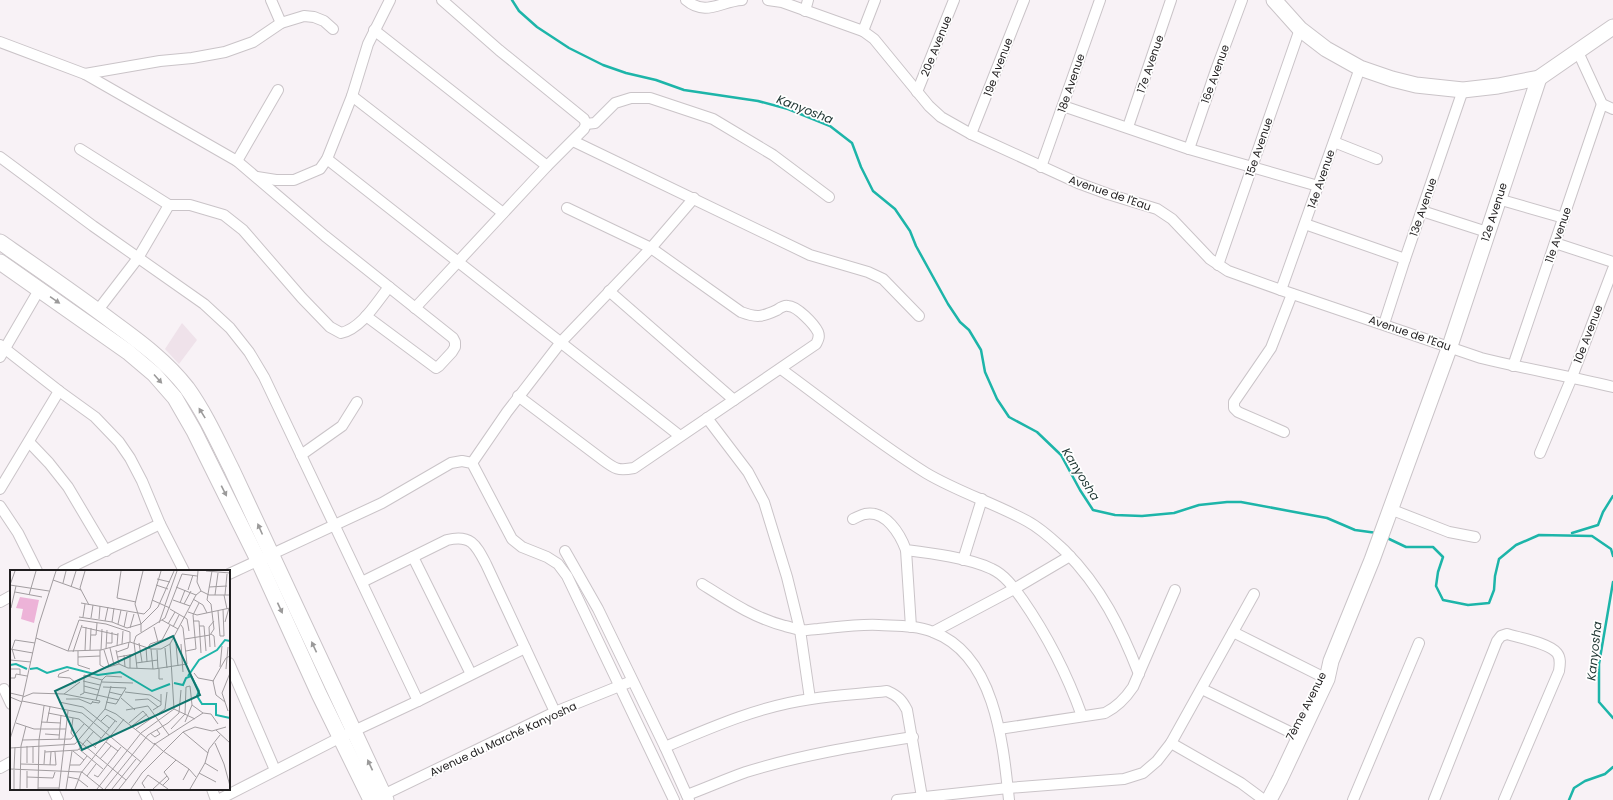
<svg xmlns="http://www.w3.org/2000/svg" width="1613" height="800" font-family="Poppins,sans-serif">
<rect width="100%" height="100%" fill="#f8f2f6"/>
<polygon fill="#efe2ea" points="182,323 197,340 179,364 165,349"/>
<g fill="none" stroke-linecap="round" stroke-linejoin="round">
<g stroke="#1db5a9" stroke-width="2.5">
<polyline points="512,0 519,11 537,27 569,48 603,65 626,73 656,80 684,90 758,101 788,109 830,126 852,143 861,167 873,191 895,209 910,231 916,246 948,304 960,322 969,330 981,350 985,372 997,399 1009,417 1037,432 1061,455 1080,490 1093,510 1115,515 1142,516 1174,513 1199,505 1227,502 1241,502 1327,518 1355,530 1377,533"/>
<polyline points="1572,533 1598,525 1603,512 1613,496"/>
<polyline points="1385,537 1406,547 1433,547 1443,557 1438,572 1436,586 1443,600 1468,605 1489,603 1494,590 1495,576 1499,559 1516,545 1539,535 1592,536 1611,549 1613,556"/>
<polyline points="1613,582 1599,664 1599,702 1613,718"/>
<polyline points="1569,800 1574,788 1585,781 1605,774 1613,767"/>
</g>
<g stroke="#cac4c8" stroke-width="12">
<g id="street">
<polyline points="271,0 281,23"/>
<path d="M 686,0 C 706,17 721,1 742,0"/>
<path d="M 768,0 L 782,2 L 863,31 L 874,39 L 929,106 L 941,117 L 971,134 L 1078,183 L 1108,194 L 1157,209 L 1172,219 L 1210,259 L 1228,271 L 1281,290 L 1481,358 C 1525,369 1569,376 1613,387"/>
<polyline points="805,11 808,0"/>
<polyline points="374,30 547,166"/>
<polyline points="863,31 875,0"/>
<polyline points="0,42 85,74 237,161 325,236 453,338 455,342 455,347 452,352 439,366 436,368 366,316"/>
<polyline points="1578,52 1602,104 1613,109"/>
<polyline points="85,74 160,61 192,58 225,52 253,42 281,23 304,16 314,17 324,21 333,29"/>
<polyline points="917,92 954,0"/>
<polyline points="352,96 503,213"/>
<polyline points="1063,106 1189,149 1318,186"/>
<polyline points="586,124 595,123 615,103 631,98 650,98 713,119 773,155 829,197"/>
<polyline points="1128,127 1171,0"/>
<polyline points="971,134 1024,0"/>
<polyline points="573,141 810,255 868,272 883,279 919,316"/>
<polyline points="1334,142 1377,159"/>
<path d="M 80,149 L 169,205 L 190,205 L 224,215 L 243,230 L 302,298 L 330,327 L 341,333 C 362,328 376,303 389,287"/>
<polyline points="1189,149 1216,70 1242,0"/>
<polyline points="0,157 93,226 204,304 230,328 249,352 264,377 418,701"/>
<polyline points="327,159 680,436"/>
<polyline points="237,161 278,90"/>
<polyline points="1041,167 1100,0"/>
<polyline points="257,177 276,180 294,180 320,169 327,159 352,96 368,44 390,0"/>
<polyline points="1498,199 1564,218"/>
<polyline points="1422,211 1487,232"/>
<polyline points="1305,224 1405,259"/>
<polyline points="1555,243 1613,262"/>
<polyline points="1218,265 1300,29"/>
<polyline points="1281,290 1360,68"/>
<polyline points="609,291 734,400"/>
<polyline points="415,308 547,166 584,129 586,124 584,119 499,50 442,0"/>
<polyline points="98,310 138,258 169,205"/>
<polyline points="1384,324 1405,259 1463,90"/>
<polyline points="0,345 59,391 95,417 119,442 130,458 142,481 160,524 184,571"/>
<polyline points="0,357 39,290"/>
<polyline points="1513,366 1602,104"/>
<path d="M 781,369 C 829,404 876,442 926,473 C 958,492 994,503 1027,521 C 1042,529 1053,540 1065,551 C 1101,587 1121,628 1139,674"/>
<path d="M 518,396 L 603,460 C 615,469 618,471 634,468 L 816,344 C 818,340 820,337 818,332 C 814,324 797,306 788,306 C 784,305 780,308 777,310 C 762,317 757,318 741,312 L 651,248 L 567,208"/>
<polyline points="707,418 748,472 764,502 787,577 800,630 810,699"/>
<polyline points="1284,432 1238,412 1234,408 1234,402 1271,348 1292,294"/>
<polyline points="29,442 49,463 68,487 106,551"/>
<polyline points="1540,453 1572,377 1613,269"/>
<polyline points="301,455 342,426 357,402"/>
<polyline points="472,463 507,412 561,342 651,248 694,198"/>
<polyline points="0,489 59,391"/>
<polyline points="0,506 18,533 37,571"/>
<polyline points="1390,509 1449,532 1475,537"/>
<path d="M 853,519 C 857,517 861,515 865,514 C 886,510 900,534 906,550 C 930,553 970,558 992,569 C 1005,575 1014,588 1022,599 C 1047,635 1067,674 1082,716"/>
<polyline points="906,550 911,627"/>
<polyline points="565,551 598,609 665,747 689,800"/>
<polyline points="413,557 471,674"/>
<polyline points="963,560 982,499"/>
<polyline points="63,571 160,524"/>
<polyline points="229,574 382,503 451,463 462,461 472,463 512,539 522,547 547,557 558,564 567,576 674,800"/>
<path d="M 362,582 L 447,540 C 471,534 476,545 486,564 L 555,712"/>
<path d="M 702,584 C 729,601 754,618 785,626 C 790,627 795,629 800,630 C 806,631 812,629 818,629 C 838,627 859,624 879,625 C 896,626 916,625 933,632 C 995,655 1003,743 1009,800"/>
<polyline points="0,602 11,596"/>
<polyline points="933,632 1014,589 1070,556"/>
<polyline points="1233,632 1327,679"/>
<polyline points="229,663 275,770"/>
<polyline points="4,689 11,704"/>
<polyline points="1202,689 1292,733"/>
<path d="M 999,729 L 1105,713 C 1117,707 1125,699 1133,687 L 1175,590"/>
<polyline points="1171,743 1241,783 1264,800"/>
<path d="M 665,747 C 712,727 760,706 811,699 C 836,695 862,694 887,691 C 898,696 902,700 907,710 L 922,797"/>
<polyline points="0,768 11,762"/>
<polyline points="53,789 58,800"/>
<polyline points="143,789 148,800"/>
<polyline points="212,789 216,800"/>
<path d="M 687,795 C 706,788 726,779 746,772 C 801,755 856,746 913,737"/>
<polyline points="379,797 555,712 632,681"/>
<polyline points="218,800 341,737 418,701 525,648"/>
<polyline points="897,800 1008,788 1124,779 1143,773 1157,761 1171,743 1254,594"/>
<polyline points="1353,800 1419,643"/>
<path d="M 1434,800 L 1497,641 L 1501,636 L 1507,634 C 1520,638 1549,643 1557,653 C 1561,658 1560,664 1559,671 L 1504,800"/>
</g>
</g>
<g stroke="#cac4c8" stroke-width="17">
<g id="secondary">
<polyline points="1274,0 1300,29 1326,49 1360,68 1392,79 1416,85 1463,90 1498,86 1539,78 1613,27"/>
<path d="M 0,242 C 39,269 77,295 114,323 C 140,342 167,362 187,388 C 205,413 218,442 232,470 L 386,800"/>
<polyline points="0,262 128,352 154,374 175,398 194,431 258,560 319,694 371,800"/>
<polyline points="1269,800 1280,779 1327,679 1331,661 1372,560 1450,346 1539,78"/>
</g>
</g>
<use href="#street" stroke="#fff" stroke-width="10"/>
<use href="#secondary" stroke="#fff" stroke-width="15"/>
</g>
<defs><path id="oneway-solid" d="M-6-.8H1V-3.2L6.5 0L1 3.2V.8H-6Z"/></defs>
<g fill="#9b9a9a">
<use href="#oneway-solid" transform="translate(55 300) rotate(34)"/>
<use href="#oneway-solid" transform="translate(158 379) rotate(48)"/>
<use href="#oneway-solid" transform="translate(202 413) rotate(-122)"/>
<use href="#oneway-solid" transform="translate(224 491) rotate(63)"/>
<use href="#oneway-solid" transform="translate(260 529) rotate(-114)"/>
<use href="#oneway-solid" transform="translate(280 608) rotate(65)"/>
<use href="#oneway-solid" transform="translate(314 647) rotate(-115)"/>
<use href="#oneway-solid" transform="translate(370 765) rotate(-115)"/>
</g>
<g text-anchor="middle" dominant-baseline="central" stroke-width="3.5" stroke-linejoin="round" paint-order="stroke">
<g font-size="11" fill="#201e1f" stroke="#fff">
<text transform="translate(936 46) rotate(-68)">20e Avenue</text>
<text transform="translate(1150 64) rotate(-71)">17e Avenue</text>
<text transform="translate(998 67) rotate(-69)">19e Avenue</text>
<text transform="translate(1215 74) rotate(-70)">16e Avenue</text>
<text transform="translate(1071 83) rotate(-71)">18e Avenue</text>
<text transform="translate(1259 147) rotate(-71)">15e Avenue</text>
<text transform="translate(1321 179) rotate(-71)">14e Avenue</text>
<text transform="translate(1110 193) rotate(19)">Avenue de l'Eau</text>
<text transform="translate(1423 207) rotate(-71)">13e Avenue</text>
<text transform="translate(1494 212) rotate(-72)">12e Avenue</text>
<text transform="translate(1558 235) rotate(-71)">11e Avenue</text>
<text transform="translate(1410 333) rotate(19)">Avenue de l'Eau</text>
<text transform="translate(1588 334) rotate(-69)">10e Avenue</text>
<text transform="translate(1306 706) rotate(-63)">7ème Avenue</text>
<text transform="translate(503 739) rotate(-25)">Avenue du Marché Kanyosha</text>
</g>
<g font-size="12" font-style="italic" fill="#1e3532" stroke="#fff">
<text transform="translate(805 109) rotate(21)">Kanyosha</text>
<text transform="translate(1081 474) rotate(58)">Kanyosha</text>
<text transform="translate(1594 651) rotate(-84)">Kanyosha</text>
</g>
</g>
<g transform="translate(10 570)">
<rect width="220" height="220" fill="#f8f2f6"/>
<path d="M 10,27 L 29,30 L 24,53 L 11,49 L 13,39 L 6,38 Z" fill="#edb3d8"/>
<path fill="none" stroke="#1db5a9" stroke-width="2" d="M 0,95 L 6,94 L 17,99M 20,99 L 27,98 L 37,103 L 57,97 L 88,105 L 110,102 L 142,121 L 160,114M 178,106 L 189,90 L 207,80 L 215,70 L 220,71M 164,113 L 173,115 L 176,108 L 181,106 L 189,121 L 187,126 L 192,134 L 206,134 L 206,145 L 220,148"/>
<path fill="none" stroke="#a29da0" stroke-width="1" d="M 75,1 L 70,18 L 79,35M 111,1 L 107,28 L 126,32M 188,1 L 187,12 L 191,21 L 199,25 L 220,25M 196,1 L 220,3M 147,9 L 160,12M 43,10 L 71,20M 53,13 L 56,1M 0,15 L 5,1M 0,15 L 39,21M 146,15 L 158,19M 61,17 L 66,1M 166,17 L 186,25M 199,17 L 217,16M 178,20 L 183,5M 5,22 L 32,27M 19,25 L 26,1M 205,25 L 208,3M 214,25 L 217,39M 215,25 L 217,4M 183,29 L 193,35 L 197,43M 142,30 L 160,38M 163,30 L 180,36M 71,33 L 134,44 L 140,38 L 151,1M 170,33 L 175,20M 174,34 L 181,21M 155,35 L 167,1M 1,38 L 6,16M 160,39 L 177,49 L 179,61M 208,41 L 210,66 L 214,66 L 213,39M 178,42 L 187,45 L 220,38M 69,47 L 102,52 L 117,58 L 131,54 L 148,37 L 164,1M 73,47 L 75,34M 81,48 L 83,35M 89,49 L 90,36M 152,50 L 168,59M 95,51 L 98,37M 183,51 L 189,51 L 191,83M 102,52 L 104,38M 215,52 L 219,38M 149,53 L 155,36M 108,54 L 111,40M 158,54 L 165,42M 189,56 L 194,56 L 196,81M 72,57 L 108,65M 114,57 L 117,42M 144,57 L 148,72M 163,57 L 169,45M 120,58 L 124,44M 131,62 L 131,54 L 125,34 L 133,1M 201,64 L 204,66 L 205,77M 81,65 L 86,65 L 87,53M 26,68 L 58,81 L 91,80 L 120,72 L 141,79 L 151,79 L 160,74 L 186,25 L 191,21M 175,69 L 200,65 L 204,59 L 201,34 L 197,30 L 202,1M 97,73 L 102,73 L 102,62M 129,73 L 132,92M 112,74 L 113,61M 166,74 L 168,96M 171,74 L 173,102M 107,76 L 108,63M 136,77 L 137,92M 200,77 L 199,57 L 204,51M 100,78 L 104,95M 138,78 L 140,74 L 152,70 L 160,55M 155,78 L 157,98M 0,79 L 23,83M 96,79 L 97,60M 141,79 L 143,99M 80,80 L 81,58M 90,80 L 90,95 L 95,98 L 109,94 L 118,98 L 144,99 L 177,94 L 173,58 L 171,55M 91,80 L 92,59M 94,80 L 99,96M 106,80 L 109,94M 147,80 L 148,99M 58,81 L 69,50 L 96,54 L 120,62 L 120,72M 68,81 L 68,95 L 80,99M 75,81 L 76,57M 176,81 L 186,79 L 183,45 L 189,33M 63,82 L 72,55M 107,82 L 118,78 L 119,72M 120,84 L 120,98M 114,85 L 115,97M 68,87 L 90,86M 108,87 L 125,84M 5,89 L 2,79 L 5,70 L 25,73M 0,90 L 21,92M 126,93 L 148,90M 210,97 L 212,76M 127,98 L 124,72 L 126,66 L 155,48 L 172,4 L 187,6M 0,99 L 10,99 L 10,105M 149,99 L 149,109 L 153,109M 216,99 L 218,77M 59,100 L 49,104 L 48,107 L 60,108 L 66,113M 184,103 L 188,108 L 204,111M 0,108 L 5,108 L 6,104 L 17,106M 92,110 L 96,106 L 112,107M 73,111 L 90,115M 92,112 L 123,113M 74,116 L 89,120M 93,117 L 116,118 L 106,134 L 96,132M 74,122 L 109,130M 99,122 L 112,125M 115,122 L 140,125 L 151,132M 0,123 L 13,126M 54,124 L 70,112M 70,125 L 74,123 L 74,105 L 92,110 L 86,130M 0,127 L 12,132M 13,127 L 23,123 L 54,124 L 90,131 L 89,133 L 82,132M 111,128 L 125,140M 56,129 L 69,129 L 81,134 L 83,131M 125,130 L 138,129 L 148,137M 12,131 L 72,143 L 131,192M 49,132 L 73,137 L 99,158M 215,132 L 206,125 L 203,111 L 216,88 L 220,86M 182,135 L 193,143 L 201,144 L 208,154M 95,139 L 101,116M 164,139 L 185,149M 116,140 L 138,136 L 159,165M 143,140 L 151,135 L 151,124M 218,141 L 212,123 L 220,103M 38,143 L 69,149 L 91,168M 63,148 L 61,163 L 64,167M 91,151 L 97,145 L 107,152M 31,152 L 51,153M 37,152 L 40,137M 6,153 L 24,159 L 56,159M 119,153 L 133,141 L 139,148M 122,156 L 137,144M 126,159 L 155,139 L 157,122M 161,159 L 175,144 L 176,117 L 180,116 L 182,135 L 175,152M 206,160 L 220,173M 173,162 L 198,183M 140,163 L 145,167 L 150,164 L 147,160M 35,164 L 49,165M 0,169 L 12,131 L 29,54 L 46,1M 49,169 L 51,145M 12,170 L 61,169 L 74,154M 77,170 L 86,178M 69,171 L 116,210M 96,172 L 108,181M 144,173 L 153,181M 205,173 L 214,194 L 220,216M 17,176 L 17,193M 85,176 L 105,151M 0,178 L 65,174 L 95,139 L 106,144 L 145,175M 69,179 L 93,199M 63,181 L 74,190M 153,181 L 179,199 L 186,207M 35,182 L 68,180 L 84,161M 90,189 L 101,176M 23,193 L 23,176M 195,193 L 208,201M 11,194 L 46,195 L 45,182M 34,194 L 35,180M 40,195 L 41,182M 60,195 L 70,195 L 77,186M 0,199 L 72,202 L 93,219M 4,199 L 5,177M 4,200 L 4,219M 189,203 L 206,212M 84,205 L 88,207 L 111,177M 77,206 L 86,194M 17,207 L 43,208 L 45,202M 58,207 L 68,209 L 78,217M 173,210 L 179,199M 153,215 L 159,209 L 157,206M 17,218 L 17,201M 28,218 L 49,218M 135,218 L 132,213 L 138,205 L 158,219M 10,219 L 11,176 L 16,156M 28,219 L 29,170 L 34,136M 49,219 L 58,141M 56,219 L 62,181M 65,219 L 71,203 L 114,149M 87,219 L 131,163 L 164,139 L 160,74M 95,219 L 138,165 L 158,153 L 169,143 L 171,120M 102,219 L 126,189M 109,219 L 145,174 L 193,143M 121,219 L 132,203 L 173,162 L 185,157 L 202,161 L 216,157M 143,219 L 157,206 L 154,202 L 166,190M 180,219 L 195,193 L 199,179 L 210,165"/>
<path fill="#0f766e" fill-opacity="0.15" stroke="#0f766e" stroke-width="2" d="M 163,66 L 190,125 L 72,180 L 45,121 Z"/>
<rect width="220" height="220" fill="none" stroke="#201e1f" stroke-width="2"/>
</g>
</svg>
